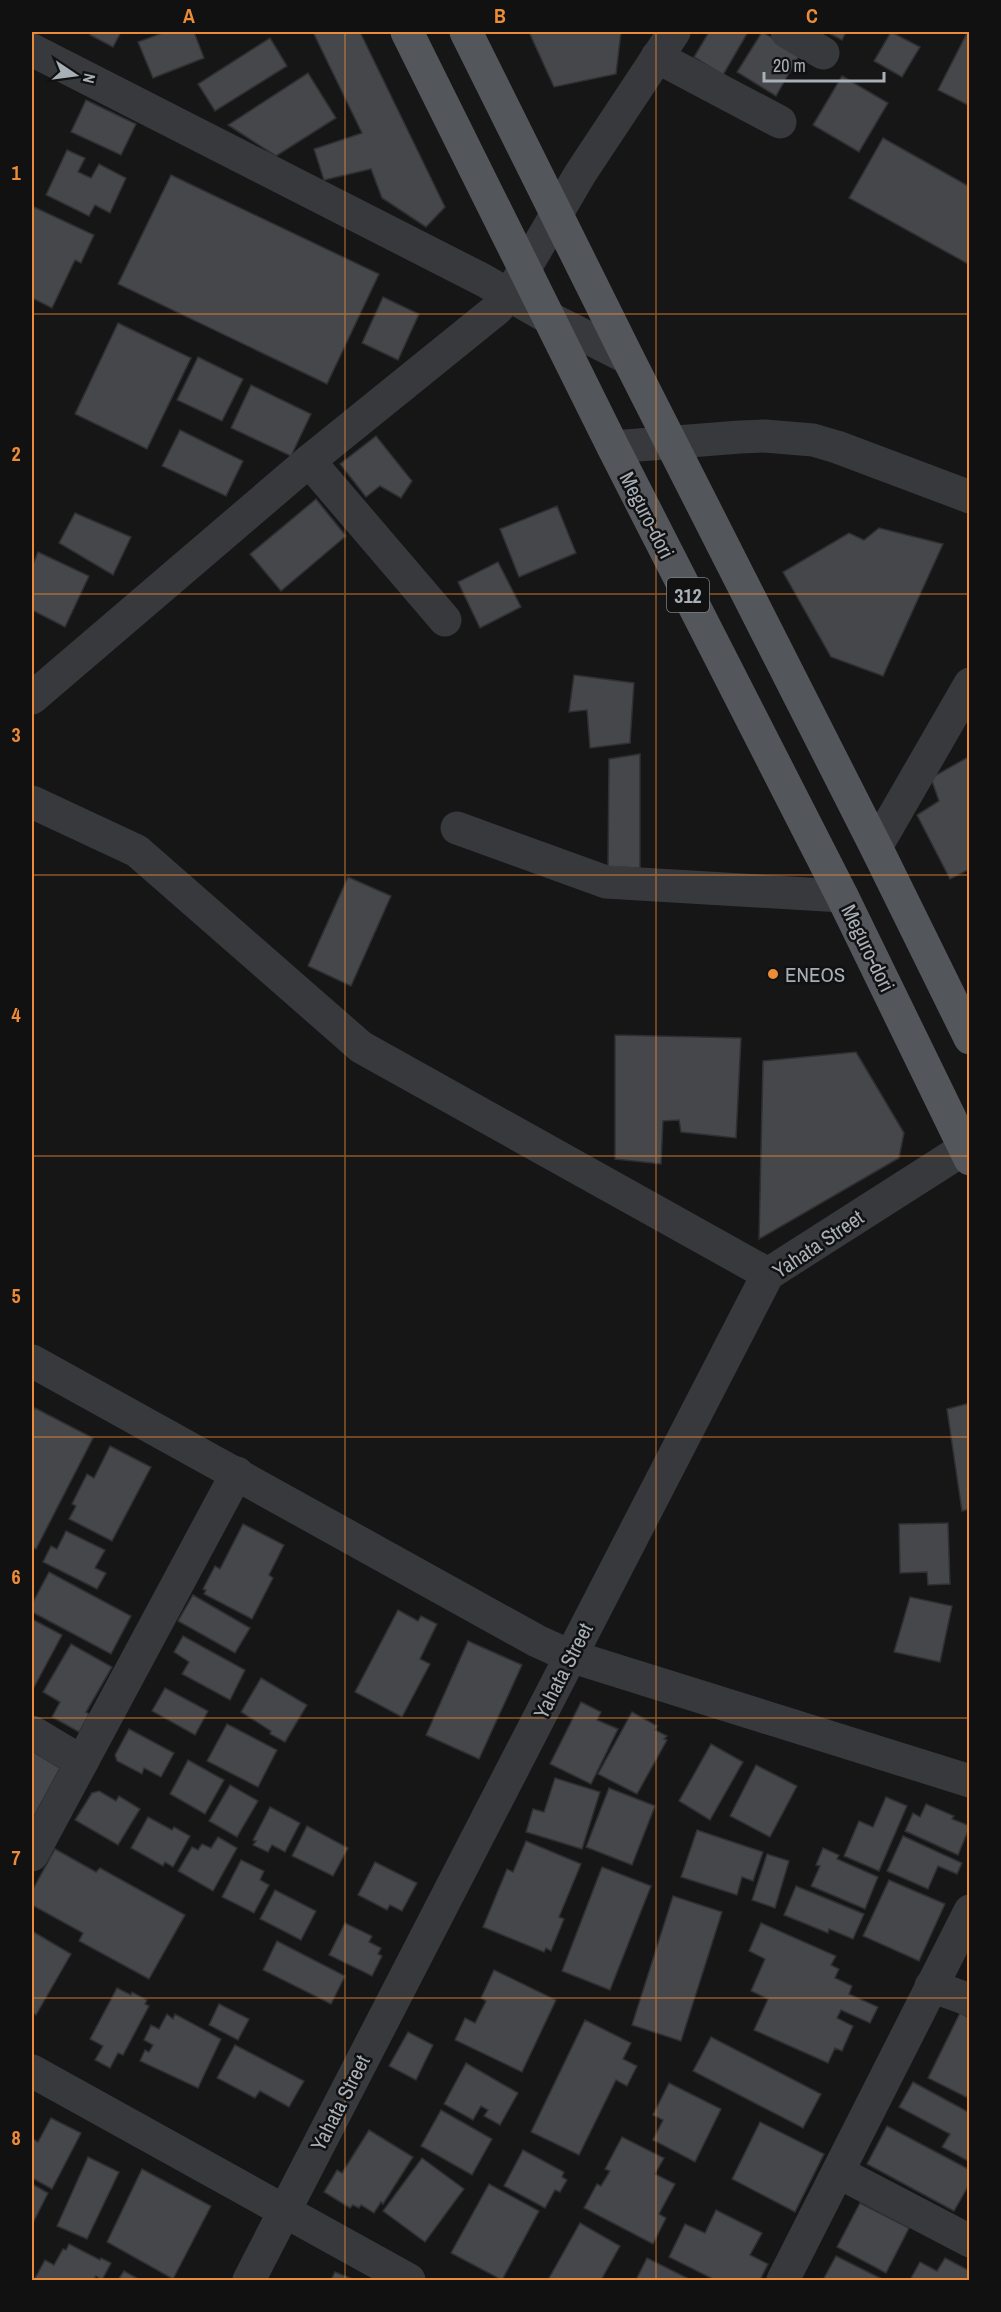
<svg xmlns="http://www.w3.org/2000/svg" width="1001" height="2312" font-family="'Archivo Narrow',sans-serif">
<rect width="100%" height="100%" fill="#161617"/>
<g fill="#45474a" stroke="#303033" stroke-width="1.5">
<polygon points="92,32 121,32 113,47 90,35"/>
<polygon points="165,32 194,32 204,58 153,78 138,42"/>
<polygon points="313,32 360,32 445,207 426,227 382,198 371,169 324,180 314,149 362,133"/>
<polygon points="529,32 621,32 616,74 554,87"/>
<polygon points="709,32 748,32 723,75 694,57"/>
<polygon points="762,32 800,54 776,96 737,72"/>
<polygon points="827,32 846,32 842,40"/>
<polygon points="891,32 920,47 902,77 874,61"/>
<polygon points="967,33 970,34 970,106 938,90"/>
<polygon points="270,38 287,66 215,111 198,84"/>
<polygon points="308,73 336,118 276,156 228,125"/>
<polygon points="842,76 888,103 859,152 813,125"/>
<polygon points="86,100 136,124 121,155 71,132"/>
<polygon points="883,138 970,187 970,265 849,198"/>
<polygon points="67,150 85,158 78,172 91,178 99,164 126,178 110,213 95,205 89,216 46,195"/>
<polygon points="171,175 379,274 327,384 118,284"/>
<polygon points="34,207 94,235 81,263 75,260 52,308 32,298 32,213"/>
<polygon points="383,297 419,314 398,360 362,343"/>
<polygon points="118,323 191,358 147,449 75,414"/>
<polygon points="198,357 243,379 222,421 177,400"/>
<polygon points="251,385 311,414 291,456 231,428"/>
<polygon points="180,430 243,461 226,496 162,466"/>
<polygon points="376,436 412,481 401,498 380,486 366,497 340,464"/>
<polygon points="316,499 346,536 281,591 250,554"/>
<polygon points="557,506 576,553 519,577 500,529"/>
<polygon points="75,513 131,537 113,575 59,543"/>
<polygon points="879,528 943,544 883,676 831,657 783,572 849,533 864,540"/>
<polygon points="38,552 89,576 65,627 32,610 32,567"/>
<polygon points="498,562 521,607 480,628 458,582"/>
<polygon points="574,675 634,683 630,743 590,748 587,710 569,712"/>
<polygon points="640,754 640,868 608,867 609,759"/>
<polygon points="970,756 970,869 950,879 917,815 939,801 931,778"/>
<polygon points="348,877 391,896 351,986 308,966"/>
<polygon points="615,1035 741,1038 736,1138 681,1132 679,1120 663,1121 661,1164 615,1159"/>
<polygon points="856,1052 904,1133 899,1158 759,1239 763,1061"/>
<polygon points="970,1403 970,1509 962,1511 947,1409"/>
<polygon points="35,1408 93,1438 36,1549 32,1547 32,1414"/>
<polygon points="110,1446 151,1467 112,1541 69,1519 76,1506 72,1504 87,1474 94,1478"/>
<polygon points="948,1523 950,1584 928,1585 927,1572 900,1573 899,1524"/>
<polygon points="243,1524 284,1545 269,1575 273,1578 252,1619 204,1594 206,1590 203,1589 215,1566 220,1569"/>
<polygon points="66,1531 105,1550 95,1568 106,1573 97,1589 43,1562 51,1546 57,1549"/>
<polygon points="49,1572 131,1616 111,1654 32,1612 32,1604"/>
<polygon points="193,1595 250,1628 235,1653 178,1621"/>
<polygon points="910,1597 952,1606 940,1662 894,1652"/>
<polygon points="398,1610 418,1621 421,1616 437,1624 420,1659 430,1664 402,1717 355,1692"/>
<polygon points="32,1619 62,1635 32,1691"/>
<polygon points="183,1636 245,1670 230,1700 182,1674 189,1662 174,1652"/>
<polygon points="468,1641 522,1665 479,1759 426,1735"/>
<polygon points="71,1644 112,1667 86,1712 89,1714 79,1732 52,1717 60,1702 43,1692"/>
<polygon points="261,1678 307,1705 285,1742 270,1734 271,1731 241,1712"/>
<polygon points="165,1688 208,1711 195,1735 152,1711"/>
<polygon points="581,1702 601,1712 597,1720 618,1729 591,1784 550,1764"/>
<polygon points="632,1712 657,1726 655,1730 667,1736 664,1739 667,1740 637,1794 598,1774"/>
<polygon points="227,1724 277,1750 258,1787 207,1761"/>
<polygon points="129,1729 174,1753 161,1777 144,1768 142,1774 117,1761 115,1755"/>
<polygon points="711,1744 743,1762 710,1820 679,1801"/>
<polygon points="32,1751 60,1768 32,1820"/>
<polygon points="188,1760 224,1780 205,1814 170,1794"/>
<polygon points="756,1765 797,1786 770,1837 730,1816"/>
<polygon points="555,1778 600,1792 582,1849 526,1832 533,1809 544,1812"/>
<polygon points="230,1785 258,1801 237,1837 209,1821"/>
<polygon points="609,1788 655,1806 632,1865 586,1847"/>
<polygon points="99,1791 116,1801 119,1796 140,1809 118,1845 75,1820 92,1793"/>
<polygon points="886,1797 907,1806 879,1871 844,1856 859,1821 873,1827"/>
<polygon points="926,1804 954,1816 952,1819 970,1826 958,1855 905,1831 913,1813 920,1817"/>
<polygon points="270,1807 300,1823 285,1852 272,1845 268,1852 253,1845 256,1841 253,1840"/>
<polygon points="148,1817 172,1830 174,1827 190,1836 173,1867 165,1862 163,1866 131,1848"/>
<polygon points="307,1826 348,1848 333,1876 292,1856"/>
<polygon points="697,1830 763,1852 753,1881 742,1877 737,1895 681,1877"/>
<polygon points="903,1836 962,1863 957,1874 938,1866 928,1889 887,1871"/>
<polygon points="218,1837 237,1848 213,1891 178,1871 192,1847 198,1850 202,1844 211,1848"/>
<polygon points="526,1841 581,1864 559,1917 564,1919 551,1951 546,1948 544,1952 483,1927 507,1869 513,1872"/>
<polygon points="823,1848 839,1855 837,1859 878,1877 865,1909 811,1886 820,1866 816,1865"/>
<polygon points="55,1849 96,1872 100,1868 185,1915 149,1979 79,1941 83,1933 32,1905 32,1891"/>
<polygon points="767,1854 789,1861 775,1908 752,1900"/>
<polygon points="241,1860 264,1871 260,1880 269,1885 254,1913 222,1897"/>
<polygon points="375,1862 417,1883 402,1911 390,1905 387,1910 358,1895"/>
<polygon points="602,1867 651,1886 610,1990 562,1971"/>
<polygon points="889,1880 945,1904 919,1961 863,1936"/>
<polygon points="796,1886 864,1914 853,1939 829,1929 828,1933 784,1915"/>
<polygon points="275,1890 316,1911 301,1940 260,1919"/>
<polygon points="673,1896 722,1912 681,2041 632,2025"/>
<polygon points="345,1923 372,1936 369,1942 381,1948 378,1954 382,1956 372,1976 329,1955"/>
<polygon points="761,1923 836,1956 831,1965 839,1969 835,1978 852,1986 849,1994 878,2007 870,2023 841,2010 837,2018 853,2026 842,2051 835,2048 828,2063 754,2030 768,1999 751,1991 765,1959 749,1951"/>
<polygon points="32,1931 71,1954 36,2015 32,2012"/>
<polygon points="277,1941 345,1976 331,2004 263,1970"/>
<polygon points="494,1970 556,2000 522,2072 455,2040 465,2018 475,2023 486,2001 481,1998"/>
<polygon points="117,1988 131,1995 132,1992 147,2000 145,2004 149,2006 123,2055 118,2053 110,2068 95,2060 103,2046 90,2039"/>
<polygon points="219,2004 249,2019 238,2040 209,2025"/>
<polygon points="960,2013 970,2018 970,2099 928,2078"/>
<polygon points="167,2014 173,2019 175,2014 221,2039 198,2088 140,2061 145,2050 149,2052 153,2045 144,2040 151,2025 159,2029"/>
<polygon points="585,2020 631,2043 623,2059 637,2066 627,2086 616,2080 579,2155 531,2132"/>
<polygon points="408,2032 433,2045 416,2080 389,2066"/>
<polygon points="711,2037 821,2094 803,2128 693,2071"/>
<polygon points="235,2045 304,2081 289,2107 260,2091 255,2098 217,2078"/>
<polygon points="466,2063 518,2093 500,2125 484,2116 488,2110 481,2106 473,2120 444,2104"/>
<polygon points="913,2082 970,2113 970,2162 942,2147 950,2134 899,2107"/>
<polygon points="669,2083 721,2109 695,2162 653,2140 663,2120 653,2115"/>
<polygon points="441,2110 492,2139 472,2175 421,2146"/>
<polygon points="51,2118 81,2133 52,2189 32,2178 32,2143 33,2139 38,2142"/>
<polygon points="760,2122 824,2154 795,2212 732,2179"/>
<polygon points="887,2126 970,2170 970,2183 954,2211 867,2164"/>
<polygon points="369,2130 413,2157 383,2204 381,2202 374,2213 361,2205 359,2208 353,2205 350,2208 324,2192 337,2170 342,2173"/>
<polygon points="622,2137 664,2158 655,2174 675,2184 659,2214 666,2218 653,2244 584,2208 597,2184 601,2186 610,2171 605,2169"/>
<polygon points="523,2150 564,2172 562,2177 567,2180 560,2192 555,2190 545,2208 504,2186"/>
<polygon points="88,2157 119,2172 87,2239 57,2226"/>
<polygon points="422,2158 464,2189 425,2242 383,2211"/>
<polygon points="142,2169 211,2206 173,2279 107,2242"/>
<polygon points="32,2184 48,2193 32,2225"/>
<polygon points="489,2184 539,2211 502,2280 451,2253"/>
<polygon points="860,2203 909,2228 886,2273 837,2247"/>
<polygon points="716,2210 762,2233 750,2255 768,2264 760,2280 715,2280 669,2257 685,2224 705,2233"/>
<polygon points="580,2223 620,2246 601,2280 548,2280"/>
<polygon points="69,2244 100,2260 101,2258 111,2263 102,2280 96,2276 93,2280 32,2280 32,2278 34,2280 45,2260 54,2265 63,2249 66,2250"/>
<polygon points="836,2256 884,2280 823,2280"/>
<polygon points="647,2258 691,2280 636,2280"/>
<polygon points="945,2258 970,2271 970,2280 910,2280 920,2262 937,2271"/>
<polygon points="124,2271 140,2280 118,2280"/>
<polygon points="335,2272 355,2280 331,2280"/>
</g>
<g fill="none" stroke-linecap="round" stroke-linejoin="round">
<g stroke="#37393c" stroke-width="33">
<polyline points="787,32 823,53"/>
<polyline points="32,50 483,280 549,318 628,358"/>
<polyline points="657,57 780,122"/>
<polyline points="613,447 740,437 765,436 813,440 837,447 970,497"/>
<polyline points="309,461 445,620"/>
<polyline points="32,698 309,461 497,309 510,294 580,174 674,32"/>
<polyline points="32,802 137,851 361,1047 768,1274"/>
<polyline points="457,828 606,882 842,896"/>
<polyline points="876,847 970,684"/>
<polyline points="32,1361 537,1641 570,1656 970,1781"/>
<polyline points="32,1732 82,1762"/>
<polyline points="32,1855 237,1473"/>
<polyline points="931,1986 970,2000"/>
<polyline points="32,2071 409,2280"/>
<polyline points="838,2172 970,2241"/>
<polyline points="249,2280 768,1274 970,1145"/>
<polyline points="783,2280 970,1911"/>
</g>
<g stroke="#53565b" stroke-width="33">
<polyline points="407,32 613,447 842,896 970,1159"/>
<polyline points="466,32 628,358 876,847 970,1038"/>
</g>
</g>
<path fill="none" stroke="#ec8c39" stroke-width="1.5" stroke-opacity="0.55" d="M 345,32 L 345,2280M 656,32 L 656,2280M 32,314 L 970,314M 32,594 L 970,594M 32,875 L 970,875M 32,1156 L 970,1156M 32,1437 L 970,1437M 32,1718 L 970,1718M 32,1998 L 970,1998"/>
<circle fill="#ec8c39" stroke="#111112" stroke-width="2" cx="773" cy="974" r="6"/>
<g text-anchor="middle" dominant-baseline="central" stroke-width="5" stroke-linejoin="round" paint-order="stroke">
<rect fill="#111112" stroke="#7b8086" stroke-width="1.5" x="667" y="578" width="42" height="34" rx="4.5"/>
<g font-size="20" font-weight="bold" fill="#a8b0b7">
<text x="688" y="595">312</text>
</g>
<g font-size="21" fill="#a8b0b7" stroke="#111112">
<text transform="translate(647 515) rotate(63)">Meguro-dori</text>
<text transform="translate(868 948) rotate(64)">Meguro-dori</text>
<text transform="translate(818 1244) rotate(-34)">Yahata Street</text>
<text transform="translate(563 1671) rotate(-63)">Yahata Street</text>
<text transform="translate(340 2103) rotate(-63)">Yahata Street</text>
</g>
<g font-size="21" fill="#a8b0b7" stroke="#111112" text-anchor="start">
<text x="785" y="974">ENEOS</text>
</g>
</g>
<rect width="1001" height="2312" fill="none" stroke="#111112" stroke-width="66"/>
<g transform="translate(75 75) rotate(103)" stroke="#111112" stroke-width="4.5" paint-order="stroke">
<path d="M0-4.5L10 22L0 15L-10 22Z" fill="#a8b0b7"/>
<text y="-9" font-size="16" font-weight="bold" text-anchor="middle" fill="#a8b0b7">N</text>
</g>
<path d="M764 72v9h120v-9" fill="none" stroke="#a8b0b7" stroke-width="3"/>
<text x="773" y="72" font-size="18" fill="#a8b0b7" stroke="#111112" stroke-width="4.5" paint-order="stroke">20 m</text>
<rect x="33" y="33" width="935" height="2246" fill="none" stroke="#ec8c39" stroke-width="2"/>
<g font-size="20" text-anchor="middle" font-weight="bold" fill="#ec8c39">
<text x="189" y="23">A</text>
<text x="500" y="23">B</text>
<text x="812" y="23">C</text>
<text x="16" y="180">1</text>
<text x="16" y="461">2</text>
<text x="16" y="742">3</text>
<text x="16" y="1022">4</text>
<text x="16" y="1303">5</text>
<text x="16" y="1584">6</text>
<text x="16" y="1865">7</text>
<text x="16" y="2145">8</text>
</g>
</svg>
